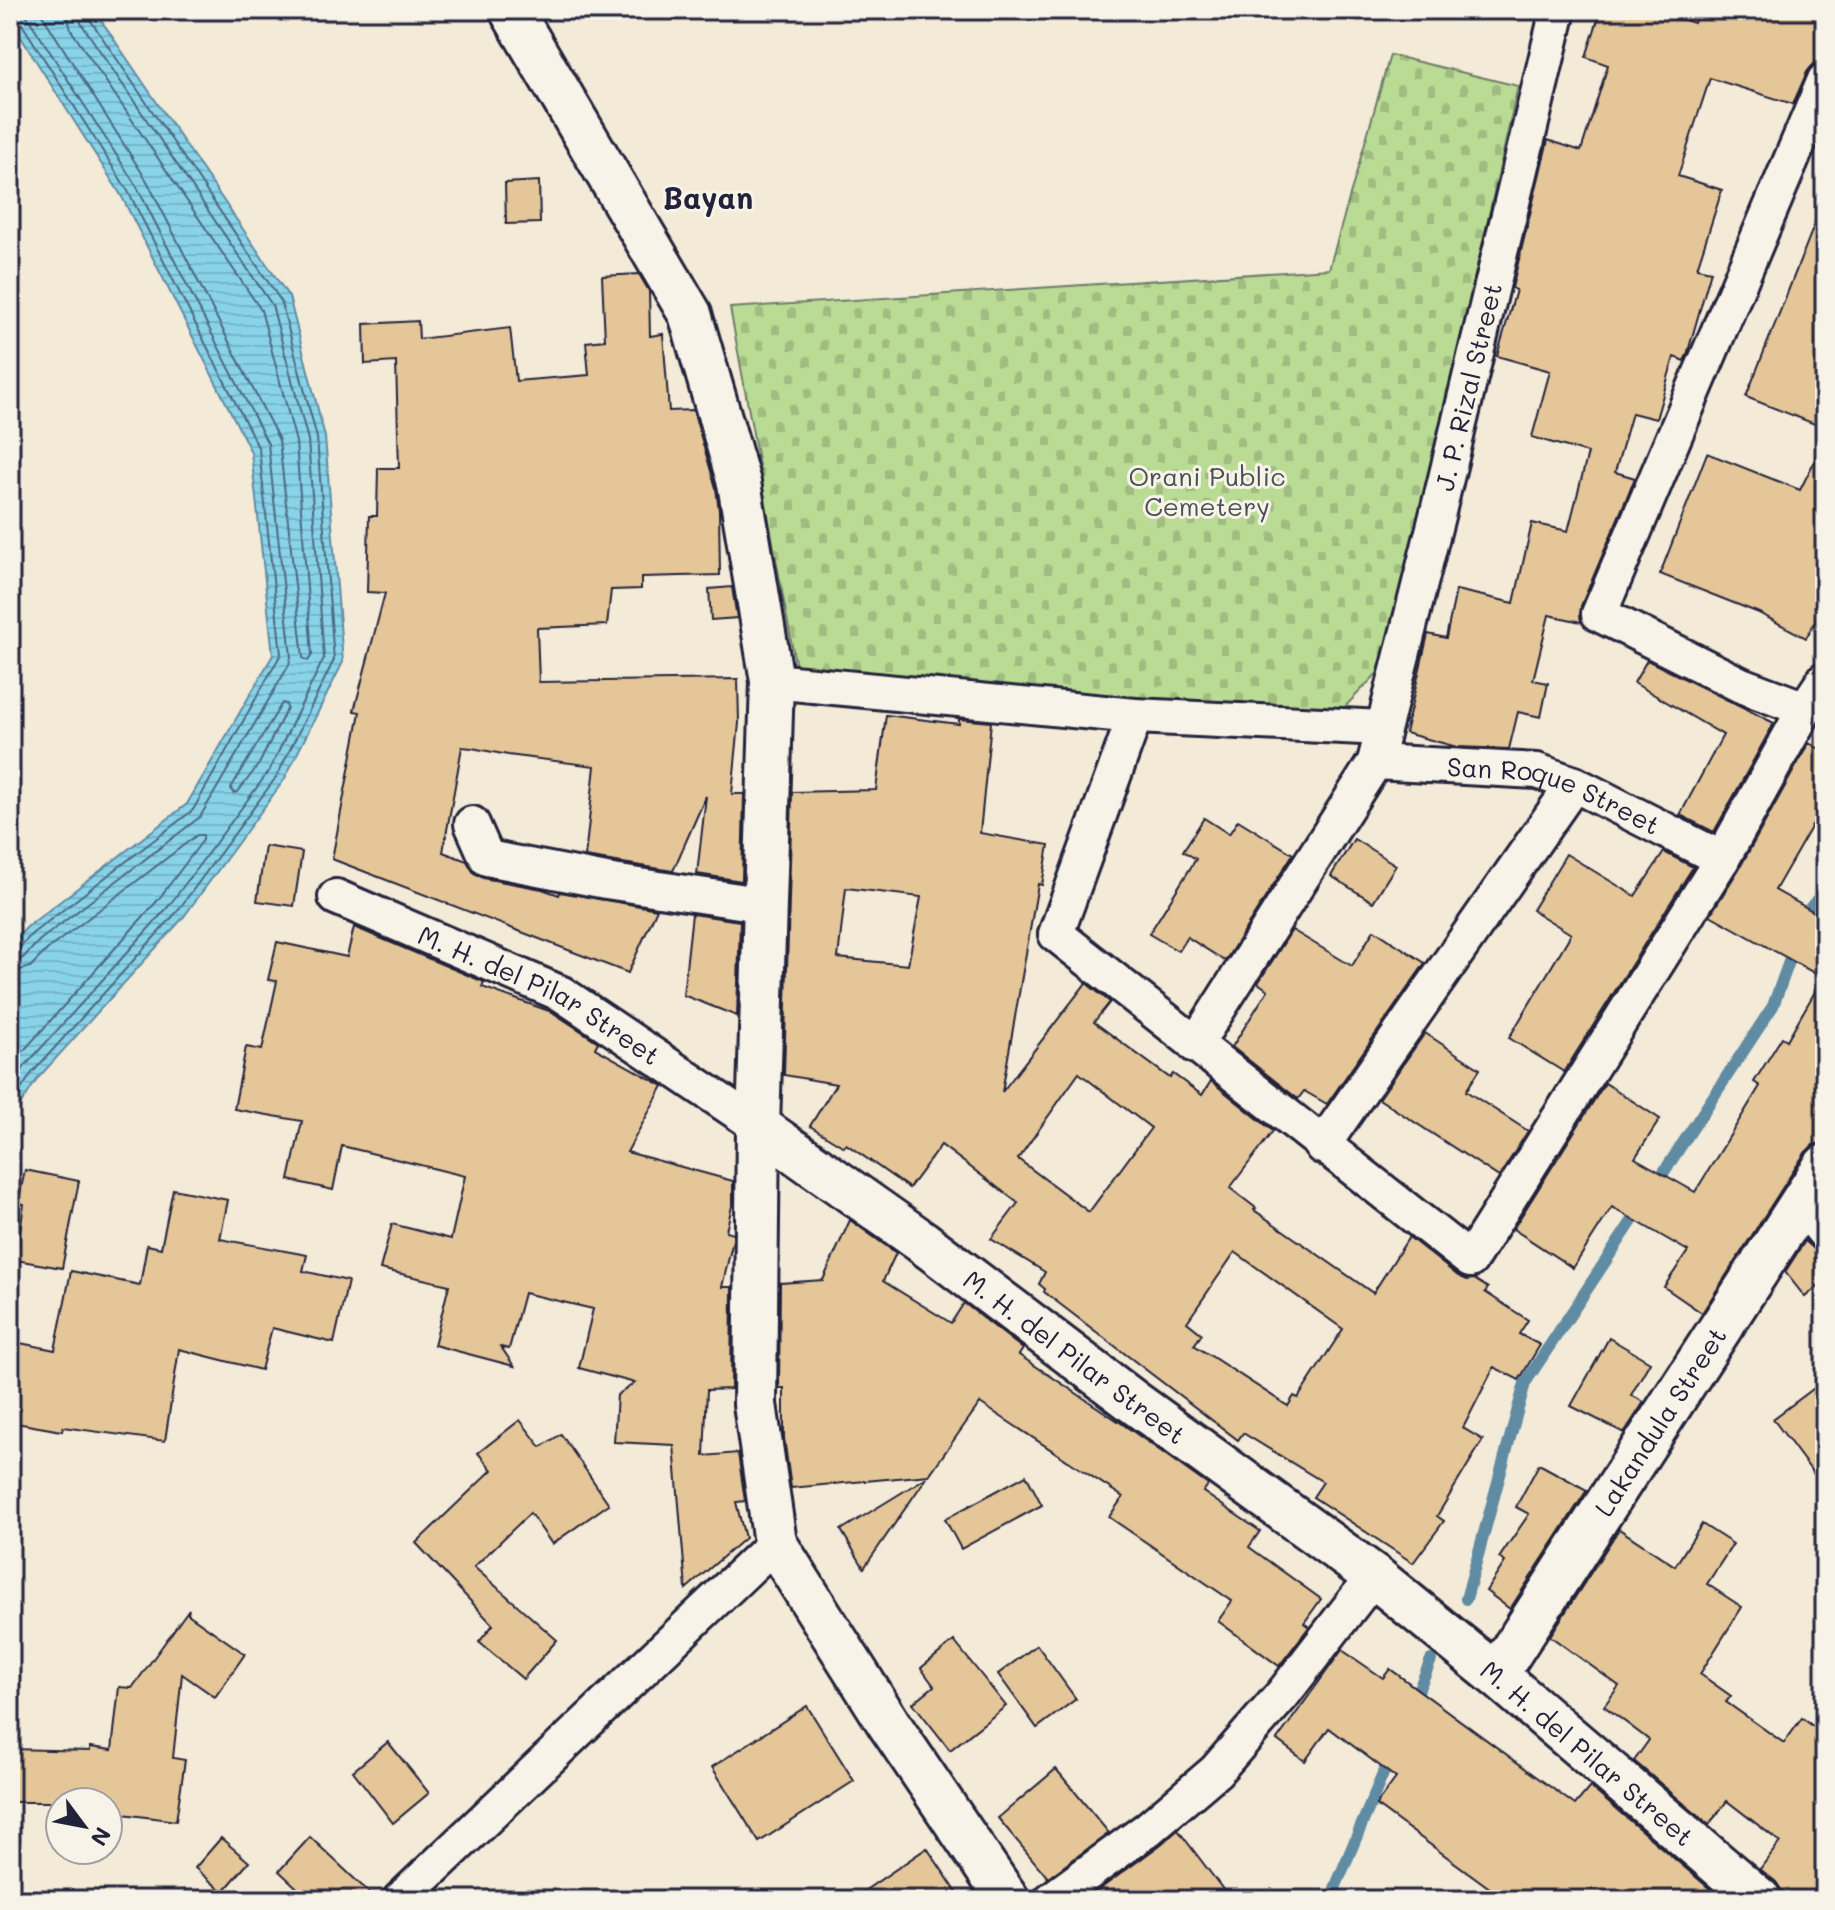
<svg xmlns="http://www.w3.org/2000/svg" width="1835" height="1910" font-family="Mali,sans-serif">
<defs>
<pattern id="cemetery-stones" width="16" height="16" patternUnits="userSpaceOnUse" patternTransform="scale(2)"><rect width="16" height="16" fill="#badb94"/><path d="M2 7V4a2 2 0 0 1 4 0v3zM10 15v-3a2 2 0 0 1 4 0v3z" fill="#a0bc80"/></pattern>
<pattern id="water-rules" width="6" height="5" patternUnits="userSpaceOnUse" patternTransform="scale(2)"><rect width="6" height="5" fill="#89d3e9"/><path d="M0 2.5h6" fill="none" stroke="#76b5c9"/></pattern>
</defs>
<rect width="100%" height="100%" fill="#f3ead8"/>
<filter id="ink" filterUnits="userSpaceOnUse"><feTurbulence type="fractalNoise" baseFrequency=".0125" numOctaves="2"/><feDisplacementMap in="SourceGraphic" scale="16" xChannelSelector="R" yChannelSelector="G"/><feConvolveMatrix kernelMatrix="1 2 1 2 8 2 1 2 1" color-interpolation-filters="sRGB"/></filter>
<g filter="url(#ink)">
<polygon fill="url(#cemetery-stones)" stroke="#6e7e68" stroke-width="2" points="1390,55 1518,86 1389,661 1337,715 797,673 730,308 1329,269"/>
<polygon fill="url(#water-rules)" stroke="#608ca3" stroke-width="2" points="10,10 94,10 289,297 325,437 343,662 284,780 182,919 38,1078 10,1121 10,946 27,927 187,804 273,655 251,452 121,195 10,20"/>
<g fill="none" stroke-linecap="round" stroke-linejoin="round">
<g stroke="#4b6981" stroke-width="2">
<polyline points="39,10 147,181 279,440 303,658 308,661 312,655 296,442 261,310 71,30 66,10"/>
<polyline points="10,17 20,21 128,191 259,449 281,654 193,810 33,933 18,949 10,951"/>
<polygon points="282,703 286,704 287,708 259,764 238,792 233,793 231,788"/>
<polyline points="10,961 23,958 40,940 200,817 289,665 291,656 268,444 137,187 23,10"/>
<polyline points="10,973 30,967 48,949 197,835 203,835 203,840 158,900 10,1066"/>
<polyline points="10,1088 25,1066 168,907 269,771 324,658 308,440 272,305 81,23 78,10"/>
<polyline points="10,1106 32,1073 176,913 277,776 334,660 317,438 281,301 89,18 88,10"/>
</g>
<g stroke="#608ca3" stroke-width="12">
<polyline points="1803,924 1806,913 1825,890"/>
<polyline points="1654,1187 1773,1006 1795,945"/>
<polyline points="1466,1599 1525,1383 1642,1206"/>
<polyline points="1412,1705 1431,1660"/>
<polyline points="1336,1900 1335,1888 1391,1755"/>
</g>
</g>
<g fill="#e5c698" stroke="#22223b" stroke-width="2" fill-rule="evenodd">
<polygon points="1601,10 1654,10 1694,23 1699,10 1825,10 1825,60 1814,64 1807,72 1793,104 1710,78 1678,176 1722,190 1697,268 1711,271 1687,355 1684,361 1674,357 1656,419 1632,413 1615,472 1635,478 1581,606 1581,622 1549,615 1533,680 1548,683 1541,717 1518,712 1509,749 1457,747 1405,733 1428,634 1446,638 1456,590 1514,603 1532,523 1568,531 1588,453 1532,437 1550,371 1497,356 1516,290 1512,288 1548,140 1581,151 1608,65 1586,57"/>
<polygon points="539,181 540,223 506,224 505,183"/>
<polygon points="1823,203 1825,203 1825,428 1746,397"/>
<polygon points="639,274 649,291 650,336 663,334 669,411 693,410 716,488 719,511 720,575 641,577 641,589 611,590 607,625 537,628 539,682 738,679 739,723 732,794 744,794 742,881 697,874 706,796 673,871 585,857 595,766 508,755 472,748 462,747 443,852 467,861 474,873 483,878 542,889 559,895 560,892 657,909 628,973 332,859 360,712 354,711 385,593 367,592 369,516 377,516 378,468 399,468 396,362 365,364 364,324 418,321 419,339 510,328 516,381 589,375 586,342 605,340 602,276"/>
<polygon points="1825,440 1825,604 1806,638 1759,613 1660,574 1707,453 1800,490"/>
<polygon points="732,587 737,618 711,620 709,589"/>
<polygon points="1647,660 1774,723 1714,832 1680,815 1723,735 1634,683"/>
<path d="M 886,715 L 959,724 L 959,719 L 991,722 L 980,833 L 1049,845 L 1042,885 L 1038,884 L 1002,1092 L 1086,983 L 1110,1002 L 1094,1022 L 1170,1078 L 1173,1074 L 1202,1095 L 1211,1081 L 1273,1131 L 1230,1188 L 1256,1208 L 1254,1210 L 1373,1293 L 1409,1237 L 1458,1276 L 1467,1280 L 1474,1279 L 1488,1288 L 1485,1292 L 1528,1320 L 1519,1334 L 1540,1345 L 1519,1380 L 1494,1367 L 1463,1428 L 1483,1440 L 1437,1516 L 1444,1521 L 1413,1563 L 1313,1497 L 1323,1482 L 1243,1433 L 1238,1440 L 1044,1292 L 1045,1289 L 1039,1284 L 1045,1272 L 991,1239 L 1018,1203 L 941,1145 L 909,1188 L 846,1144 L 844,1147 L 810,1126 L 836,1084 L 784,1075 L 792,792 L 876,790 ZM 846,888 L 921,897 L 908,965 L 838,958 ZM 1079,1073 L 1151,1128 L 1089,1212 L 1018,1159 ZM 1235,1252 L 1343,1329 L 1298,1398 L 1294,1396 L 1288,1406 L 1194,1345 L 1202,1334 L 1187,1322 Z"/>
<polygon points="1809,743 1825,752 1825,803 1775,890 1825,918 1825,1142 1813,1145 1805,1153 1702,1313 1664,1287 1688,1251 1612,1207 1573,1268 1513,1229 1605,1083 1660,1119 1635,1158 1695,1192 1723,1147 1760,1086 1754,1082 1782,1037 1787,1040 1823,978 1710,915 1739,869"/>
<polygon points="1204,818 1229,834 1238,820 1293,854 1225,961 1187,937 1178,951 1149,934 1196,859 1183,851"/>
<polygon points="1354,839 1396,865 1373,902 1331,876"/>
<polygon points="265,846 302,852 294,906 257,901"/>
<polygon points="1664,852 1693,867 1564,1072 1509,1038 1571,934 1532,910 1566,854 1635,896"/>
<polygon points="692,914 740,921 737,1016 683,995"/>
<polygon points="354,927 484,982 482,987 552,1012 598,1042 595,1048 663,1086 627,1152 733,1181 733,1202 726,1231 733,1233 733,1240 722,1287 732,1287 731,1389 707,1390 704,1456 738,1453 745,1501 736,1502 745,1538 686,1589 674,1445 614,1442 617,1395 635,1383 579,1368 593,1309 524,1293 509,1349 501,1347 514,1366 434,1345 449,1285 380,1269 392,1224 451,1239 465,1176 342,1146 333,1190 289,1180 302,1121 234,1109 246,1047 262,1050 277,981 268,980 277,942 347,957"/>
<polygon points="1292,930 1352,966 1374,930 1425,963 1327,1104 1304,1091 1298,1099 1232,1047 1268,990 1258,983"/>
<polygon points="1425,1033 1480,1069 1466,1091 1528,1131 1499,1177 1379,1099"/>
<polygon points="25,1170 79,1181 62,1268 16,1260 24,1204 18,1203"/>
<polygon points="173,1189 228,1200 220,1239 307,1255 303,1271 348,1281 334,1343 272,1328 261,1370 179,1349 165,1441 63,1427 62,1431 10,1422 10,1341 55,1350 71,1271 140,1285 147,1245 161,1248"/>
<polygon points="850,1220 896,1253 883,1281 951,1323 964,1303 1023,1349 1019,1355 1124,1425 1208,1485 1203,1492 1260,1531 1249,1547 1321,1599 1304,1623 1309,1627 1279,1666 1218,1621 1232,1601 1109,1517 1123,1497 980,1403 929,1475 791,1488 784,1438 784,1388 779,1388 780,1283 823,1280"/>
<polygon points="1805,1241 1817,1251 1825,1252 1825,1280 1805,1297 1785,1272"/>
<polygon points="1609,1338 1650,1362 1631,1395 1644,1402 1624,1433 1571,1406"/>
<polygon points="1825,1380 1825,1489 1773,1419"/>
<polygon points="520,1420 541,1447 561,1434 609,1504 552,1544 530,1513 474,1567 557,1640 523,1679 479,1642 493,1625 416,1543 492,1470 478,1453"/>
<polygon points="1539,1464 1587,1490 1510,1609 1486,1591 1505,1562 1499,1558 1529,1514 1516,1507"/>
<polygon points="1026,1475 1042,1505 961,1549 945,1519"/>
<polygon points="927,1477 864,1568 841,1530"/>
<polygon points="1702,1524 1733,1544 1707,1584 1742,1607 1700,1674 1731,1696 1726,1702 1784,1743 1802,1718 1825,1735 1825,1900 1783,1900 1782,1891 1776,1882 1760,1869 1780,1842 1727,1801 1709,1825 1634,1761 1649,1740 1604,1706 1619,1686 1550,1636 1619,1529 1675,1566"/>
<polygon points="189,1609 188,1614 245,1654 215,1697 182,1674 173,1758 185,1760 176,1821 108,1812 108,1802 10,1802 10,1749 90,1751 90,1747 112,1750 119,1687 132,1688"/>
<polygon points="954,1641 1006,1706 950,1750 913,1703 934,1686 921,1668"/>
<polygon points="1037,1645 1076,1699 1037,1728 998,1674"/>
<polygon points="1342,1650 1383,1678 1390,1669 1575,1805 1590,1787 1723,1900 1506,1900 1376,1805 1396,1778 1329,1728 1305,1761 1277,1740"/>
<polygon points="807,1706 854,1781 759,1842 712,1767"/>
<polygon points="388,1742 429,1793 393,1823 353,1771"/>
<polygon points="1056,1769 1109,1833 1048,1878 998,1818"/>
<polygon points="1178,1830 1231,1900 1085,1900 1160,1845"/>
<polygon points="310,1837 377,1900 310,1900 279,1871"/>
<polygon points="221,1838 249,1862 223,1892 195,1868"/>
<polygon points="927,1848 962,1900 851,1900"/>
</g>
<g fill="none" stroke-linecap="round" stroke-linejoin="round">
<g stroke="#22223b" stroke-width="40">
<g id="minor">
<polyline points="772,681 1135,716 1383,728"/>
<polyline points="1805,709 1741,685 1599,614 1825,80"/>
<polyline points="1135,716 1056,934 1470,1260 1722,859 1805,709 1825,679"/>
<path id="s1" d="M 1375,762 L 1537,771 L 1574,784 L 1722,859"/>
<polyline points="472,824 487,858 606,881 766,905"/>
<path id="s2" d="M 336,897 L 562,994 L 758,1126"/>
<path id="s3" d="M 1195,1045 L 1375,762 L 1437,516 L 1558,10"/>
<polyline points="1322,1146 1574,784"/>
<polyline points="1801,1204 1825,1233"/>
<polyline points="400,1900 775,1543"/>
<polyline points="1051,1900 1148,1829 1216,1771 1283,1694 1374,1576"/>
</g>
</g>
<g stroke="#22223b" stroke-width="48">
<g id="tertiary">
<polyline points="511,10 690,314 739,483 772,681 758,1126 755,1404 775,1543 889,1724 1008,1900"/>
<path id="s4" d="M 758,1126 L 921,1241 L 1135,1403 L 1374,1576 L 1496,1675 L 1760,1900"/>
<path id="s5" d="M 1496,1675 L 1825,1166"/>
</g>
</g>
<use href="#minor" stroke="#f7f3e8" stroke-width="34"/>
<use href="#tertiary" stroke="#f7f3e8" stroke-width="42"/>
</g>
</g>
<g text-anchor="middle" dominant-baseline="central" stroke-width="6" stroke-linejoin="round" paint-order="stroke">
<g font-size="26" fill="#22223b" stroke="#f7f3e8">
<text stroke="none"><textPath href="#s3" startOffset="722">J. P. Rizal Street</textPath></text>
<text stroke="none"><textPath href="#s1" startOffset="184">San Roque Street</textPath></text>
<text stroke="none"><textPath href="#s2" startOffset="226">M. H. del Pilar Street</textPath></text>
<text stroke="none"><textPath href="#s4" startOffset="392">M. H. del Pilar Street</textPath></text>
<text stroke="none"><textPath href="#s5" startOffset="302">Lakandula Street</textPath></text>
<text stroke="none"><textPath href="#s4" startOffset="1040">M. H. del Pilar Street</textPath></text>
</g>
<g font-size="26" fill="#485051" stroke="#f7f3e8">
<text x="1207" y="476">Orani Public<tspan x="1207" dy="30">Cemetery</tspan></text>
</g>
<g font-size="30" font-weight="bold" fill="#22223b" stroke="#f7f3e8">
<text x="708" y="197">Bayan</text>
</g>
</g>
<rect width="1835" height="1910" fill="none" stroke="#f7f3e8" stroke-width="40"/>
<rect x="20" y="20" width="1795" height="1870" fill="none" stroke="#22223b" stroke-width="3" filter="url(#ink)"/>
<g transform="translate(84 1826) rotate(122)"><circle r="38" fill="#f7f3e8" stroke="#a29fa3" stroke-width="2"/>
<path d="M0-6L14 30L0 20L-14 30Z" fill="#22223b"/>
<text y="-12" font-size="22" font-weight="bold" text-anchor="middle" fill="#22223b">N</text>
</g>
</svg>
